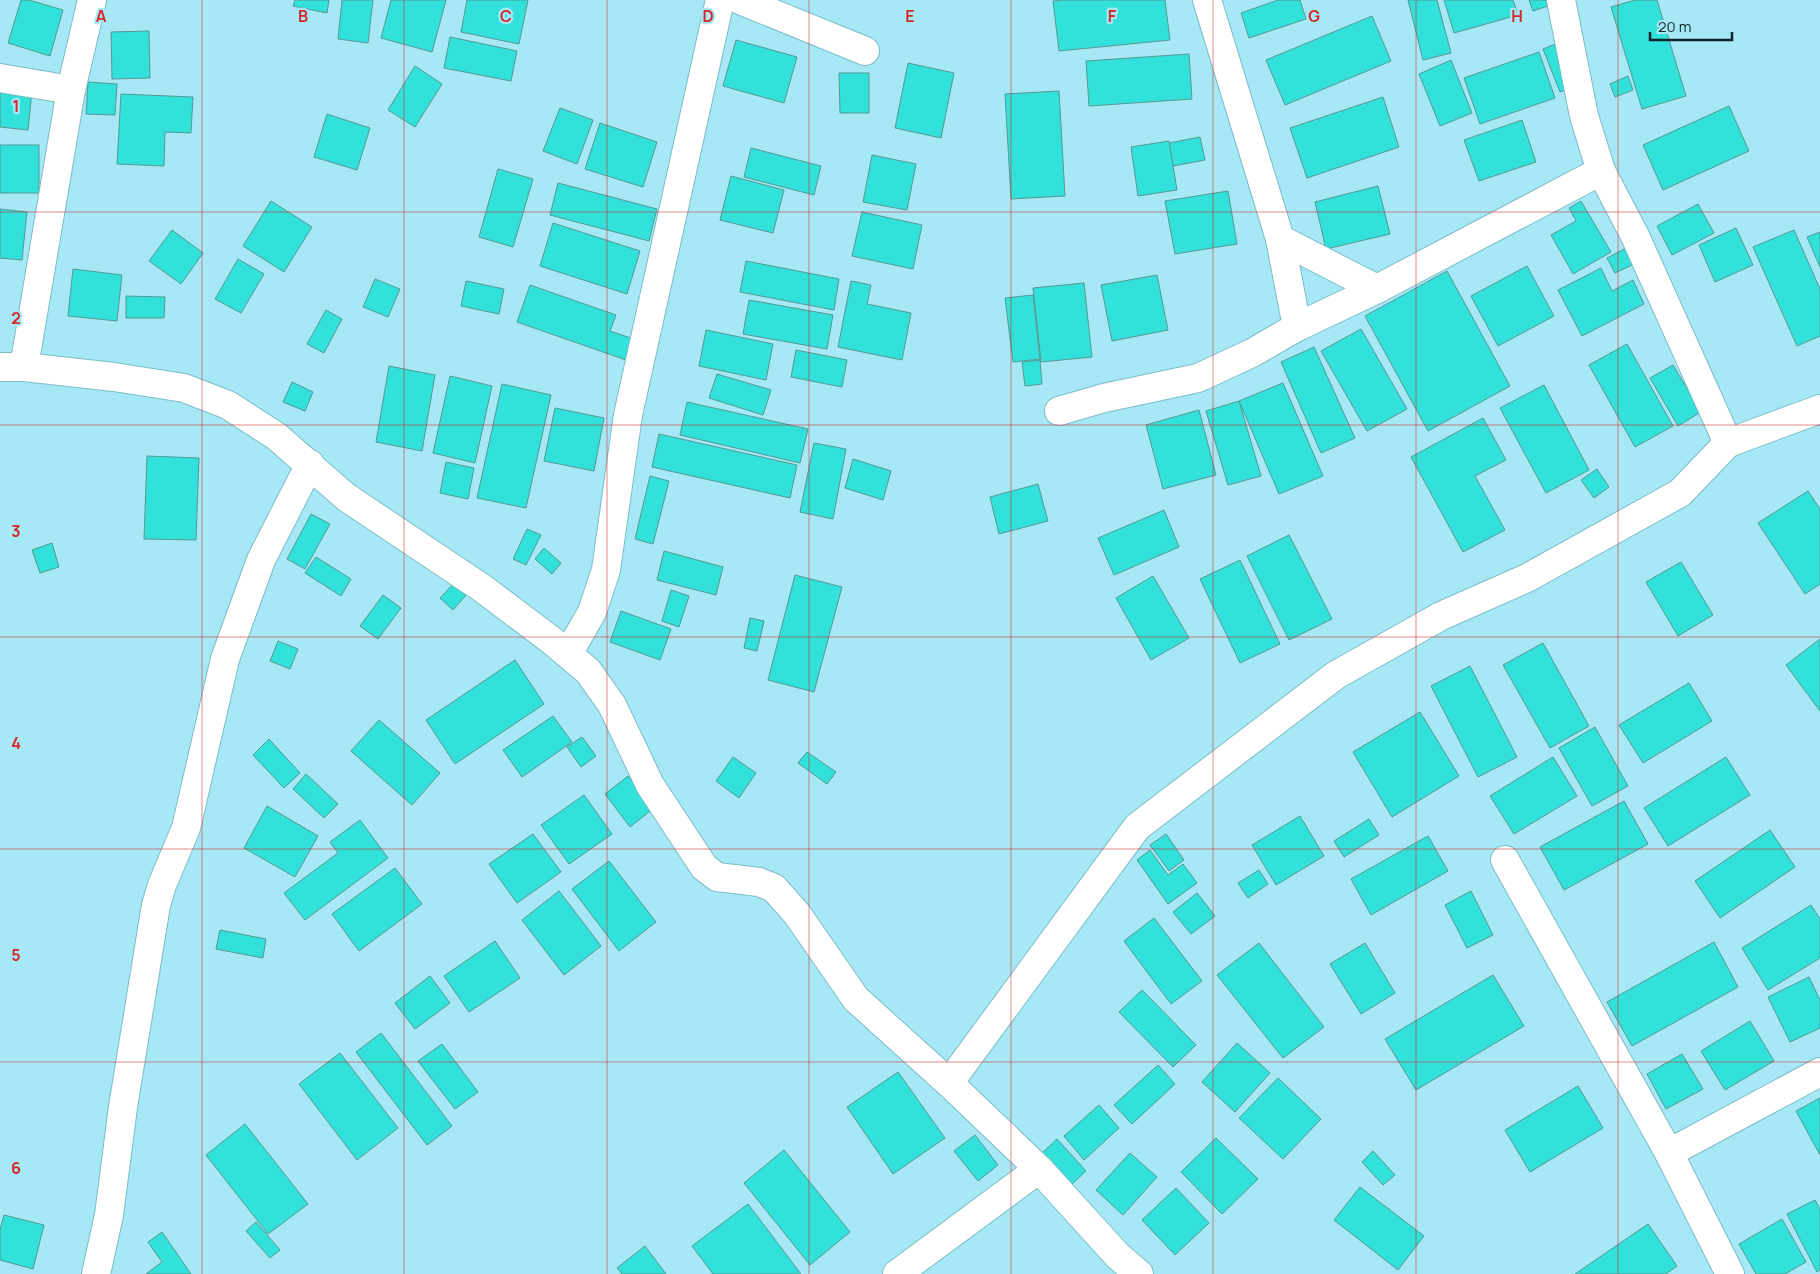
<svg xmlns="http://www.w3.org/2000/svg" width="1820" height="1274" font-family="Manrope,sans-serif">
<rect width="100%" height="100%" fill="#a6e8f5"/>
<g fill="#31e1da" stroke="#559894">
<polygon points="21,0 29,0 63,10 50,56 8,43"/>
<polygon points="295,0 329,0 327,13 293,6"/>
<polygon points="342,0 373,0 368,43 338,39"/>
<polygon points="391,0 446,0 432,52 381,38"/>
<polygon points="467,0 528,0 519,44 461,32"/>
<polygon points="1064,0 1165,0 1170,40 1059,51 1053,1"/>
<polygon points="1278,0 1300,0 1306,19 1249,38 1241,13"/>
<polygon points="1408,0 1437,0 1451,53 1423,60"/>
<polygon points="1444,0 1513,0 1518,15 1454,33"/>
<polygon points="1529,0 1556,0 1557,3 1533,11"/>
<polygon points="1635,0 1657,0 1686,96 1642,109 1611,7"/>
<polygon points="1372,16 1391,61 1285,105 1266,60"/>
<polygon points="149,31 150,78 112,79 111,32"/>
<polygon points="450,37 517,51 511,81 444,68"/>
<polygon points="736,40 797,57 784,103 723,86"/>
<polygon points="1558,43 1574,86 1560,92 1543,49"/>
<polygon points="1539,52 1555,98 1480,124 1464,78"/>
<polygon points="1189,54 1192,99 1089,106 1086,61"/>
<polygon points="1451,60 1472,113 1440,126 1419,74"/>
<polygon points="908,63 954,73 941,138 895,128"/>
<polygon points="415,66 442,84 415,127 388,110"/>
<polygon points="839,73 869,73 869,113 840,113"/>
<polygon points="1628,76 1633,90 1615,97 1610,84"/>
<polygon points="88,82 117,84 115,115 86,114"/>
<polygon points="0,88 32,91 28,130 0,127"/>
<polygon points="1059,91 1065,196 1011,199 1005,94"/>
<polygon points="121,94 193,97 191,133 165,132 164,166 117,164"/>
<polygon points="1383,97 1399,147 1307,178 1290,128"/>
<polygon points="1729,106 1749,151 1663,190 1643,145"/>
<polygon points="560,108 593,120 577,164 543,151"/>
<polygon points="327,114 370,128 357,170 314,157"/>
<polygon points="1522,120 1536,162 1479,181 1464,140"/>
<polygon points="600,123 657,142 643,187 585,169"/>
<polygon points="1200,137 1205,160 1173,166 1169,143"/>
<polygon points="1169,141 1177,190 1138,196 1131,147"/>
<rect x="0" y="145" width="39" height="48"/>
<polygon points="751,148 821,166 814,195 744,177"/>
<polygon points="872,155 916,164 907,210 863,202"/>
<polygon points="498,169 533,179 513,247 479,237"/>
<polygon points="731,176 784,190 773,233 720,220"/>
<polygon points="558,183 657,209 649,241 550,215"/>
<polygon points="1378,186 1390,234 1326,249 1315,202"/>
<polygon points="1228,191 1237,244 1175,254 1165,201"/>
<polygon points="271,201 312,227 284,272 243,246"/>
<polygon points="1581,201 1611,252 1573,274 1551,235 1576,221 1569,208"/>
<polygon points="1698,204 1714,233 1672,255 1657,226"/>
<polygon points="0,209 27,212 22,260 0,258"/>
<polygon points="862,212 922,225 913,269 852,256"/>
<polygon points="553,223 640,251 627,294 540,266"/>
<polygon points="1736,228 1753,265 1715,282 1699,245"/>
<polygon points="172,230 203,253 181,284 149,261"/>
<polygon points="1794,230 1820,289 1820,336 1797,346 1753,247"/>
<polygon points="1820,232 1820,267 1807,237"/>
<polygon points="1626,248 1634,264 1615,273 1607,258"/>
<polygon points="238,259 264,274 241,313 215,299"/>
<polygon points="746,261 839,279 834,310 740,292"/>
<polygon points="1527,266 1554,316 1498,346 1471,296"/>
<polygon points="1601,268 1612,291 1633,280 1644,304 1582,336 1558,290"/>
<polygon points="73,269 122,275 117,321 68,316"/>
<polygon points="1447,271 1510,386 1428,431 1365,316"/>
<polygon points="1157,275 1168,330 1112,341 1101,285"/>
<polygon points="375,279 400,289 388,317 363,307"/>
<polygon points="466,281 504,289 499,314 461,306"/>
<polygon points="851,281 871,285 867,304 911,313 902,360 838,347"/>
<polygon points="1084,283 1092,357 1041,362 1033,288"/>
<polygon points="530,285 616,315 610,331 634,339 626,360 517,322"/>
<polygon points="1033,295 1040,359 1013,362 1005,298"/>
<polygon points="126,296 165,297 164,318 126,318"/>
<polygon points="749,300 833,315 827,349 743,334"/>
<polygon points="326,310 342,319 324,353 307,344"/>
<polygon points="1361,329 1407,409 1367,431 1321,351"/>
<polygon points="706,330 773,344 766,380 699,366"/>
<polygon points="1627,344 1673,426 1635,447 1589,365"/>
<polygon points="1314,347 1355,438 1321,453 1281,362"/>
<polygon points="796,350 847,360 842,387 791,377"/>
<polygon points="1040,360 1042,384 1025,386 1022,362"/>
<polygon points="1673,365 1701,412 1678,426 1650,378"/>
<polygon points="389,366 435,375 422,451 376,442"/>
<polygon points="717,374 771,390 763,415 709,398"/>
<polygon points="450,376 492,386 475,463 433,453"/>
<polygon points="292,382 313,392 305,411 283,402"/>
<polygon points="1283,383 1323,476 1279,494 1239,401"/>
<polygon points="502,384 551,395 526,508 477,498"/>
<polygon points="1544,385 1589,470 1546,493 1500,408"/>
<polygon points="1239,401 1261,476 1228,485 1206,411"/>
<polygon points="687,402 808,429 800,463 680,435"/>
<polygon points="555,408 604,418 594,471 544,461"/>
<polygon points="1199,410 1216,475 1163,489 1146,425"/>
<polygon points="1483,418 1506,460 1475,476 1505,530 1463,552 1411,457"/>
<polygon points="659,434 797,465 790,498 652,467"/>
<polygon points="814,443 846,449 833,519 800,512"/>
<polygon points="147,456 199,458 196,540 144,539"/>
<polygon points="853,459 891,471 883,500 845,488"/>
<polygon points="446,462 474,468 468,499 440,493"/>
<polygon points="1597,469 1609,487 1594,498 1581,480"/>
<polygon points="650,476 669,481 653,544 635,539"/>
<polygon points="1038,484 1048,521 999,534 990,497"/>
<polygon points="1808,491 1820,509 1820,584 1805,594 1758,523"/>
<polygon points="1164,510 1179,547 1114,575 1098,538"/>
<polygon points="311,514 330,524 305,569 287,559"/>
<polygon points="527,529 541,535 526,565 513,559"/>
<polygon points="1289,535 1332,619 1289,640 1247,556"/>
<polygon points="52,543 59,567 40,573 32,550"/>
<polygon points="544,548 561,563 552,574 535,559"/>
<polygon points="664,551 723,567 716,595 657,580"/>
<polygon points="316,557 351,579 341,596 305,573"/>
<polygon points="1240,560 1280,644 1240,663 1200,579"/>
<polygon points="1681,562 1713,615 1678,636 1646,582"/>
<polygon points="795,575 842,587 814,692 768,680"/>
<polygon points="1153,576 1189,638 1151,660 1116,598"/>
<polygon points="455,582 467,594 453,610 440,598"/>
<polygon points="671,590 689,596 679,627 662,621"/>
<polygon points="383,595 401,608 378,639 360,626"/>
<polygon points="621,611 671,629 660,660 610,642"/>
<polygon points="750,618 764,621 757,651 744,648"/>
<polygon points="1820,639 1820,711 1786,665"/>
<polygon points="278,641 298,649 290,669 270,661"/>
<polygon points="1543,643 1589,726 1550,748 1503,665"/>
<polygon points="515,660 544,704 455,764 426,720"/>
<polygon points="1470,666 1517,757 1478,777 1431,686"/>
<polygon points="1689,683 1712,721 1643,763 1619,725"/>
<polygon points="1420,712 1459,776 1392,817 1353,752"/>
<polygon points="553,716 572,742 522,777 503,750"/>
<polygon points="379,720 440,773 412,805 351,751"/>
<polygon points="1595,727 1628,786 1592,806 1559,748"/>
<polygon points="582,737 596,756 581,767 567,747"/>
<polygon points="269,739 300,773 284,788 253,755"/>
<polygon points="807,752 836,772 827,784 798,763"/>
<polygon points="733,757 756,773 739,798 716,781"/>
<polygon points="1553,757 1577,796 1514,834 1490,796"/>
<polygon points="1726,757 1750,795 1668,846 1644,808"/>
<polygon points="306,774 338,804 324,818 293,789"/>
<polygon points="628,776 654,808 630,827 605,794"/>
<polygon points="584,795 612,834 569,864 541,825"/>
<polygon points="1624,801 1648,844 1564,890 1540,847"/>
<polygon points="267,806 318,836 295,877 244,848"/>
<polygon points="1300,816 1324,856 1276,885 1252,845"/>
<polygon points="1369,819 1379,835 1344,857 1334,841"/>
<polygon points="360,820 388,858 305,920 284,893 338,853 330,842"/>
<polygon points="1770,830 1795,867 1720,918 1695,881"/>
<polygon points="533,834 561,872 517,903 489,864"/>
<polygon points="1166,834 1184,860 1169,871 1150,845"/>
<polygon points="1428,836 1448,871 1371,915 1351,879"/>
<polygon points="1150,850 1168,875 1183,864 1197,883 1168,904 1137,860"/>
<polygon points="609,861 656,922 619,951 572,889"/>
<polygon points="395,868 422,904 359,951 332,914"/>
<polygon points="1259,870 1268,884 1248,898 1238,883"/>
<polygon points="559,891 601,946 564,975 522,920"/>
<polygon points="1471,891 1493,935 1467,948 1445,905"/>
<polygon points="1197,893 1215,916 1191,934 1173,912"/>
<polygon points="1811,905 1820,919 1820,958 1768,990 1742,948"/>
<polygon points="1154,918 1202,981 1171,1004 1124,941"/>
<polygon points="220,930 266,939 263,958 216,949"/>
<polygon points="495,941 520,978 469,1012 444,976"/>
<polygon points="1714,942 1738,987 1632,1046 1607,1002"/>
<polygon points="1259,943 1324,1027 1283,1058 1217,975"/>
<polygon points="1365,943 1395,993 1361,1014 1330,964"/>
<polygon points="1493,975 1524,1026 1416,1090 1385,1039"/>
<polygon points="430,976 450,1003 415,1029 395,1003"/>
<polygon points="1809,977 1820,1000 1820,1028 1790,1042 1768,997"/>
<polygon points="1142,990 1196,1045 1173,1067 1119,1012"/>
<polygon points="1750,1021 1774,1061 1725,1090 1701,1051"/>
<polygon points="381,1033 452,1126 427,1145 356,1052"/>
<polygon points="1237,1043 1270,1073 1235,1112 1202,1082"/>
<polygon points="442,1044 478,1092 455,1109 418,1061"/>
<polygon points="340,1053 398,1128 357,1160 299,1084"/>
<polygon points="1682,1054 1703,1089 1666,1109 1647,1074"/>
<polygon points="1158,1065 1175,1084 1132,1124 1114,1105"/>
<polygon points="898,1072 945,1138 893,1174 847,1107"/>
<polygon points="1278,1078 1321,1119 1283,1159 1239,1118"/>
<polygon points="1578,1086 1603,1128 1530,1172 1505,1130"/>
<polygon points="1820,1098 1820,1155 1796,1111"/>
<polygon points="1099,1105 1119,1128 1084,1160 1064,1136"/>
<polygon points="245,1124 308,1204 268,1234 206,1155"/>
<polygon points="975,1135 998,1165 978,1181 954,1151"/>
<polygon points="1216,1138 1258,1179 1222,1214 1181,1172"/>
<polygon points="1057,1139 1086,1171 1069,1187 1040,1155"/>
<polygon points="784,1150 850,1232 810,1265 744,1183"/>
<polygon points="1373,1151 1395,1175 1383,1185 1362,1162"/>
<polygon points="1130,1153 1157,1177 1123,1215 1096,1190"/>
<polygon points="1360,1187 1424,1236 1398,1270 1334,1220"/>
<polygon points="1176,1188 1209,1223 1175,1255 1142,1220"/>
<polygon points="1815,1200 1820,1209 1820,1270 1817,1272 1787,1214"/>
<polygon points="748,1204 801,1274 713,1274 692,1246"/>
<polygon points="4,1215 44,1225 33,1269 0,1260 0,1230"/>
<polygon points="1782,1219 1806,1262 1785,1274 1756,1274 1739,1244"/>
<polygon points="256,1222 280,1250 270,1258 246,1231"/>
<polygon points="1648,1224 1677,1266 1666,1274 1575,1274"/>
<polygon points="162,1232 191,1274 146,1274 162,1262 148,1242"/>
<polygon points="645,1246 666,1274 622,1274 617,1268"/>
</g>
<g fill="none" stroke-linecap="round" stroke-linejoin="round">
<g stroke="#7bbcc8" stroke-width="30">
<g id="street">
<polyline points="740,0 865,51"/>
<polyline points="1207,0 1280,239 1297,327"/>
<polyline points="1561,0 1584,116 1601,171 1635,236 1728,443"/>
<polyline points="0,78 71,90"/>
<polyline points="1280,239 1377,289"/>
<polyline points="0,367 24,367 114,377 184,388 228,405 276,436 346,497 482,588 551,640 588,671 612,705 650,785 704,867 717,877 759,882 774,888 797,914 856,999 949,1083 1039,1169 1118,1256 1139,1274"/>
<polyline points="24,367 71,90 92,0"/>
<polyline points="1059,411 1104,398 1198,378 1252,353 1297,327 1377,289 1601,171"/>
<polyline points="568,654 592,612 606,570 628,415 720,0"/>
<polyline points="1505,860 1669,1153 1730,1274"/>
<polyline points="949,1083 1137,827 1336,675 1441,616 1527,578 1680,493 1728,443 1820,409"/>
<polyline points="1669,1153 1820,1072"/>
<polyline points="96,1274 109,1215 123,1107 156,905 162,885 186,828 225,659 261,560 310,464"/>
<polyline points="897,1274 1039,1169"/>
</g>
</g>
<use href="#street" stroke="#fff" stroke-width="28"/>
</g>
<path fill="none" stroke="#d62828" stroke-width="1" stroke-opacity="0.55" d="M 202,0 L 202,1274M 404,0 L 404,1274M 607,0 L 607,1274M 809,0 L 809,1274M 1011,0 L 1011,1274M 1213,0 L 1213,1274M 1416,0 L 1416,1274M 1618,0 L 1618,1274M 0,212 L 1820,212M 0,425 L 1820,425M 0,637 L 1820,637M 0,849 L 1820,849M 0,1062 L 1820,1062"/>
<g font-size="16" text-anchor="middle" font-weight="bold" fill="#d62828" stroke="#a6e8f5" stroke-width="4.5" stroke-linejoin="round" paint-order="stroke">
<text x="101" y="22">A</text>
<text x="303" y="22">B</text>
<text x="506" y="22">C</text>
<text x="708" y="22">D</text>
<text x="910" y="22">E</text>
<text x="1112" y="22">F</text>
<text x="1314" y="22">G</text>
<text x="1517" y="22">H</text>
<text x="16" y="112">1</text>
<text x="16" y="324">2</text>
<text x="16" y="537">3</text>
<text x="16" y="749">4</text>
<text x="16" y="961">5</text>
<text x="16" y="1174">6</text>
</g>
<path d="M1650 32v8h82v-8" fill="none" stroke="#0b272b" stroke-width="2.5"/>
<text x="1658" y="32" font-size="15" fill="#0b272b" stroke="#a6e8f5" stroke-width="4" paint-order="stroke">20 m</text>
</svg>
